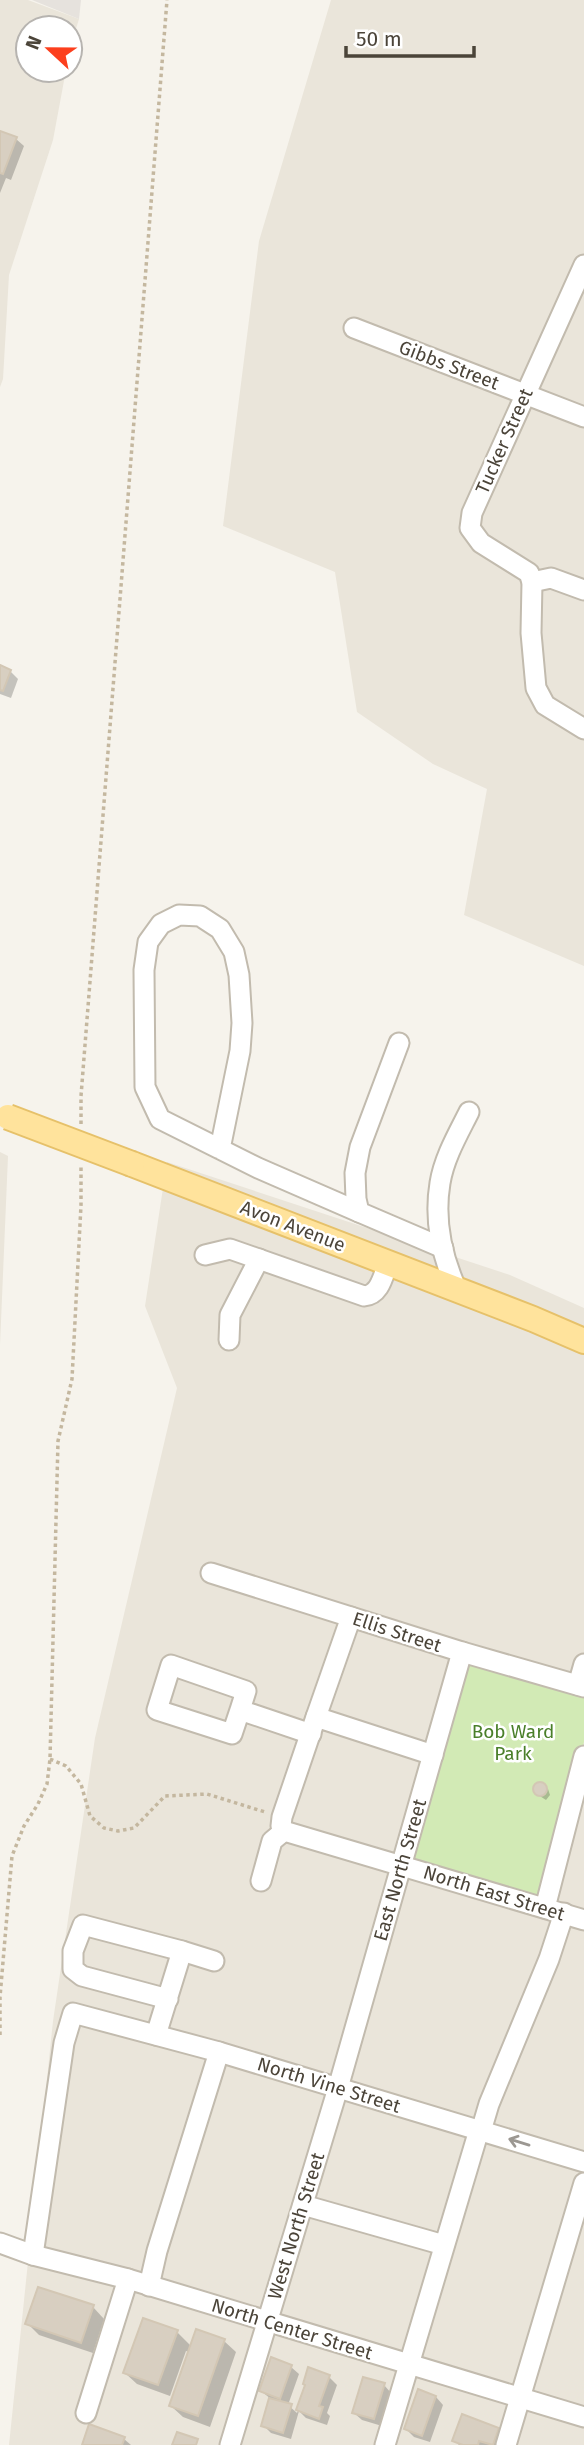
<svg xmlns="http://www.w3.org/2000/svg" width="584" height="2445" font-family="'Fira Sans',sans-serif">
<rect width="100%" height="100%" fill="#f6f3ec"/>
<g fill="#eae5da">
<polygon points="0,0 28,0 79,19 70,48 70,28 28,28 28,70 66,70 53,140 9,275 3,379 0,387"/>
<polygon points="331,0 584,0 584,966 464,915 487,789 433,764 357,712 335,572 223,526 259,241"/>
<polygon points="0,1152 8,1156 0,1345"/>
<polygon points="167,1162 510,1275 584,1308 584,2445 9,2445 53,2021 95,1738 177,1388 145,1306"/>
</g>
<polygon fill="#e6e2dd" points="32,0 81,0 79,19"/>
<polygon fill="#d2eab5" points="466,1653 584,1687 584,1742 538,1902 409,1861"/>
<g fill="#0003">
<polygon points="0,133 16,139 24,146 11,180 6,178 0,193"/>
<polygon points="0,667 10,671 18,679 11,698 0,694"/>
<polygon points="537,1783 548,1789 550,1795 546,1800 535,1793 534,1787"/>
<polygon points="93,2307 104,2319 93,2353 39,2335 27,2323"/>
<polygon points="177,2332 191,2346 224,2341 236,2352 210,2427 183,2417 171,2406 189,2352 186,2351 170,2396 137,2384 125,2373"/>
<polygon points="291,2367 299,2374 288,2405 297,2413 307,2386 309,2370 329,2377 337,2385 327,2413 330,2416 327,2425 306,2418 299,2411 291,2439 271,2433 263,2425 271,2399 261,2391"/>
<polygon points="384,2385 391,2393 382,2426 362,2420 354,2413"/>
<polygon points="436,2397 443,2405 430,2442 414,2437 406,2429"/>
<polygon points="498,2429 506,2437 503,2445 459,2445 454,2440"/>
<polygon points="124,2439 131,2445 84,2445"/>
</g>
<g fill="#d8cfc1" stroke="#d3c7b4" stroke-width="2">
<polygon points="0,131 17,137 3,174 0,173"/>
<polygon points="0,665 11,670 3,691 0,690"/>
<circle cx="540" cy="1789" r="7"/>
<polygon points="38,2287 94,2305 81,2343 25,2324"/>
<polygon points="143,2318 178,2330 158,2385 123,2373"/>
<polygon points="196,2329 225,2339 198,2416 169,2406"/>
<polygon points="271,2357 292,2365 280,2399 259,2391"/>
<polygon points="308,2367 330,2375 319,2406 323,2407 319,2419 296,2410 305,2385 303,2384"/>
<polygon points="363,2377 385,2383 374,2419 352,2413"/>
<polygon points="418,2389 436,2396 422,2436 404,2429"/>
<polygon points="269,2398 292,2404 283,2433 261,2426"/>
<polygon points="462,2414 499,2428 493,2445 479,2441 478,2445 463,2445 452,2441"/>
<polygon points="89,2424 125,2437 122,2445 82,2445"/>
<polygon points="177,2432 198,2439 196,2445 172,2445"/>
</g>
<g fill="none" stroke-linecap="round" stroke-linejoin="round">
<g stroke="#c2bbae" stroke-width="23">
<g id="minor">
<polyline points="584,265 472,513 470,528 481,543 529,573 532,582 531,633 536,688 545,705 584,729"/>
<polyline points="354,328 584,417"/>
<polyline points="532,582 551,578 584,590"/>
<polyline points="399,1043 360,1147 355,1173 356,1199 359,1212 443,1248"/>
<polyline points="220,1149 240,1051 242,1023 239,975 234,952 220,929 200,916 179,915 161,924 148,942 144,970 145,1087 160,1119 258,1168 359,1212"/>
<path d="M 205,1255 L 230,1249 L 364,1296 C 380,1295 383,1276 388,1263"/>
<path d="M 457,1290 C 442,1257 434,1219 440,1183 C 444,1158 458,1134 469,1112"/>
<polyline points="229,1340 230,1315 259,1259"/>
<polyline points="211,1573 462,1652 584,1687"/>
<polyline points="578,1685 584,1664"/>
<polyline points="240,1710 246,1691 171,1665 157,1710 232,1734 240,1710 311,1734"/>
<polyline points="316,1717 351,1617"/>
<polyline points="284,1831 584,1920"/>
<polyline points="284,1831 281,1826 282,1817 316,1717 433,1755"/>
<polyline points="261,1881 272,1841 284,1831"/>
<polyline points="545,1908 584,1756"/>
<polyline points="182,1951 214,1961"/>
<polyline points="156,2035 182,1951 83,1925 73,1951 73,1969 82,1976 168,1999"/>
<polyline points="481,2131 489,2104 549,1959 564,1913"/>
<polyline points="303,2205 444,2245"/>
<polyline points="0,2243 33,2255 128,2279 584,2417"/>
<polyline points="33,2255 64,2043 73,2013 219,2052 584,2162"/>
<polyline points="149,2286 157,2251 219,2052"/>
<polyline points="86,2413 128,2279"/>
<polyline points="230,2445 338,2088 462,1652"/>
<polyline points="385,2445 479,2130"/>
<polyline points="506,2445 584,2183"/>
</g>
</g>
<g stroke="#e6c16a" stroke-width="28">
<polyline id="major" points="132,1164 533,1319 584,1341"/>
</g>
<g stroke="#c4b79f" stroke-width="3.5" stroke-dasharray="3.5 3.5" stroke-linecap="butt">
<polyline points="81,1124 81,1096 167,0"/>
<polyline points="50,1759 66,1766 81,1784 90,1816 104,1828 118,1831 134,1828 165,1796 207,1794 265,1812"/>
<polyline points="0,2035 0,1997 12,1856 24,1826 38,1804 47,1784 50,1759 58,1441 72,1379 81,1205 81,1167"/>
</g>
<use href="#minor" stroke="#fff" stroke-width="19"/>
<use href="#major" stroke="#ffe39c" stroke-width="24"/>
<g stroke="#e6c16a" stroke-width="28" stroke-linecap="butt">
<polyline id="major-bridge" points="8,1117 132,1164"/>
</g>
<use href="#major-bridge" stroke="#ffe39c" stroke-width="24"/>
</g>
<defs><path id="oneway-shaft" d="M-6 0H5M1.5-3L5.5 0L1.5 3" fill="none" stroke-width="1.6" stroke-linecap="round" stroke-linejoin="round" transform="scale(1.75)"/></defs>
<use stroke="#9c9892" href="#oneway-shaft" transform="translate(519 2142) rotate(-163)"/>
<g text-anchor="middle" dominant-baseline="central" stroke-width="5" stroke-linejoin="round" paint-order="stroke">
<g font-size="19" fill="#4b4439" stroke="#fff">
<text transform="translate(449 365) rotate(21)">Gibbs Street</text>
<text transform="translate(504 441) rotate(-66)">Tucker Street</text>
<text transform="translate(293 1226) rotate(21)">Avon Avenue</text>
<text transform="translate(397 1632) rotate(18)">Ellis Street</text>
<text transform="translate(400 1870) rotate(-74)">East North Street</text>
<text transform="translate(494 1893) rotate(17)">North East Street</text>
<text transform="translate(329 2085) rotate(17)">North Vine Street</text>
<text transform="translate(296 2226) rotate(-73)">West North Street</text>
<text transform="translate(292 2329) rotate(17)">North Center Street</text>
</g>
<g font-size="19" fill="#4a7f2a" stroke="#fff">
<text x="513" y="1731">Bob Ward<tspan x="513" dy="22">Park</tspan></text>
</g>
</g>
<g transform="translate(49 49) rotate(292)"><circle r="33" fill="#ffffff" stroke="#b7b4b0" stroke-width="2"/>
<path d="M0-5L12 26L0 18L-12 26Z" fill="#fc3f1d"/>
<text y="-10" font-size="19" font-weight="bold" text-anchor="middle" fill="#4b4439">N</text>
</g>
<path d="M346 46v10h128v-10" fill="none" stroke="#4b4439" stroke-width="3.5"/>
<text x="356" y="46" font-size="21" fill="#4b4439" stroke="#ffffff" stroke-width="5" paint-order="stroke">50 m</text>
</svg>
